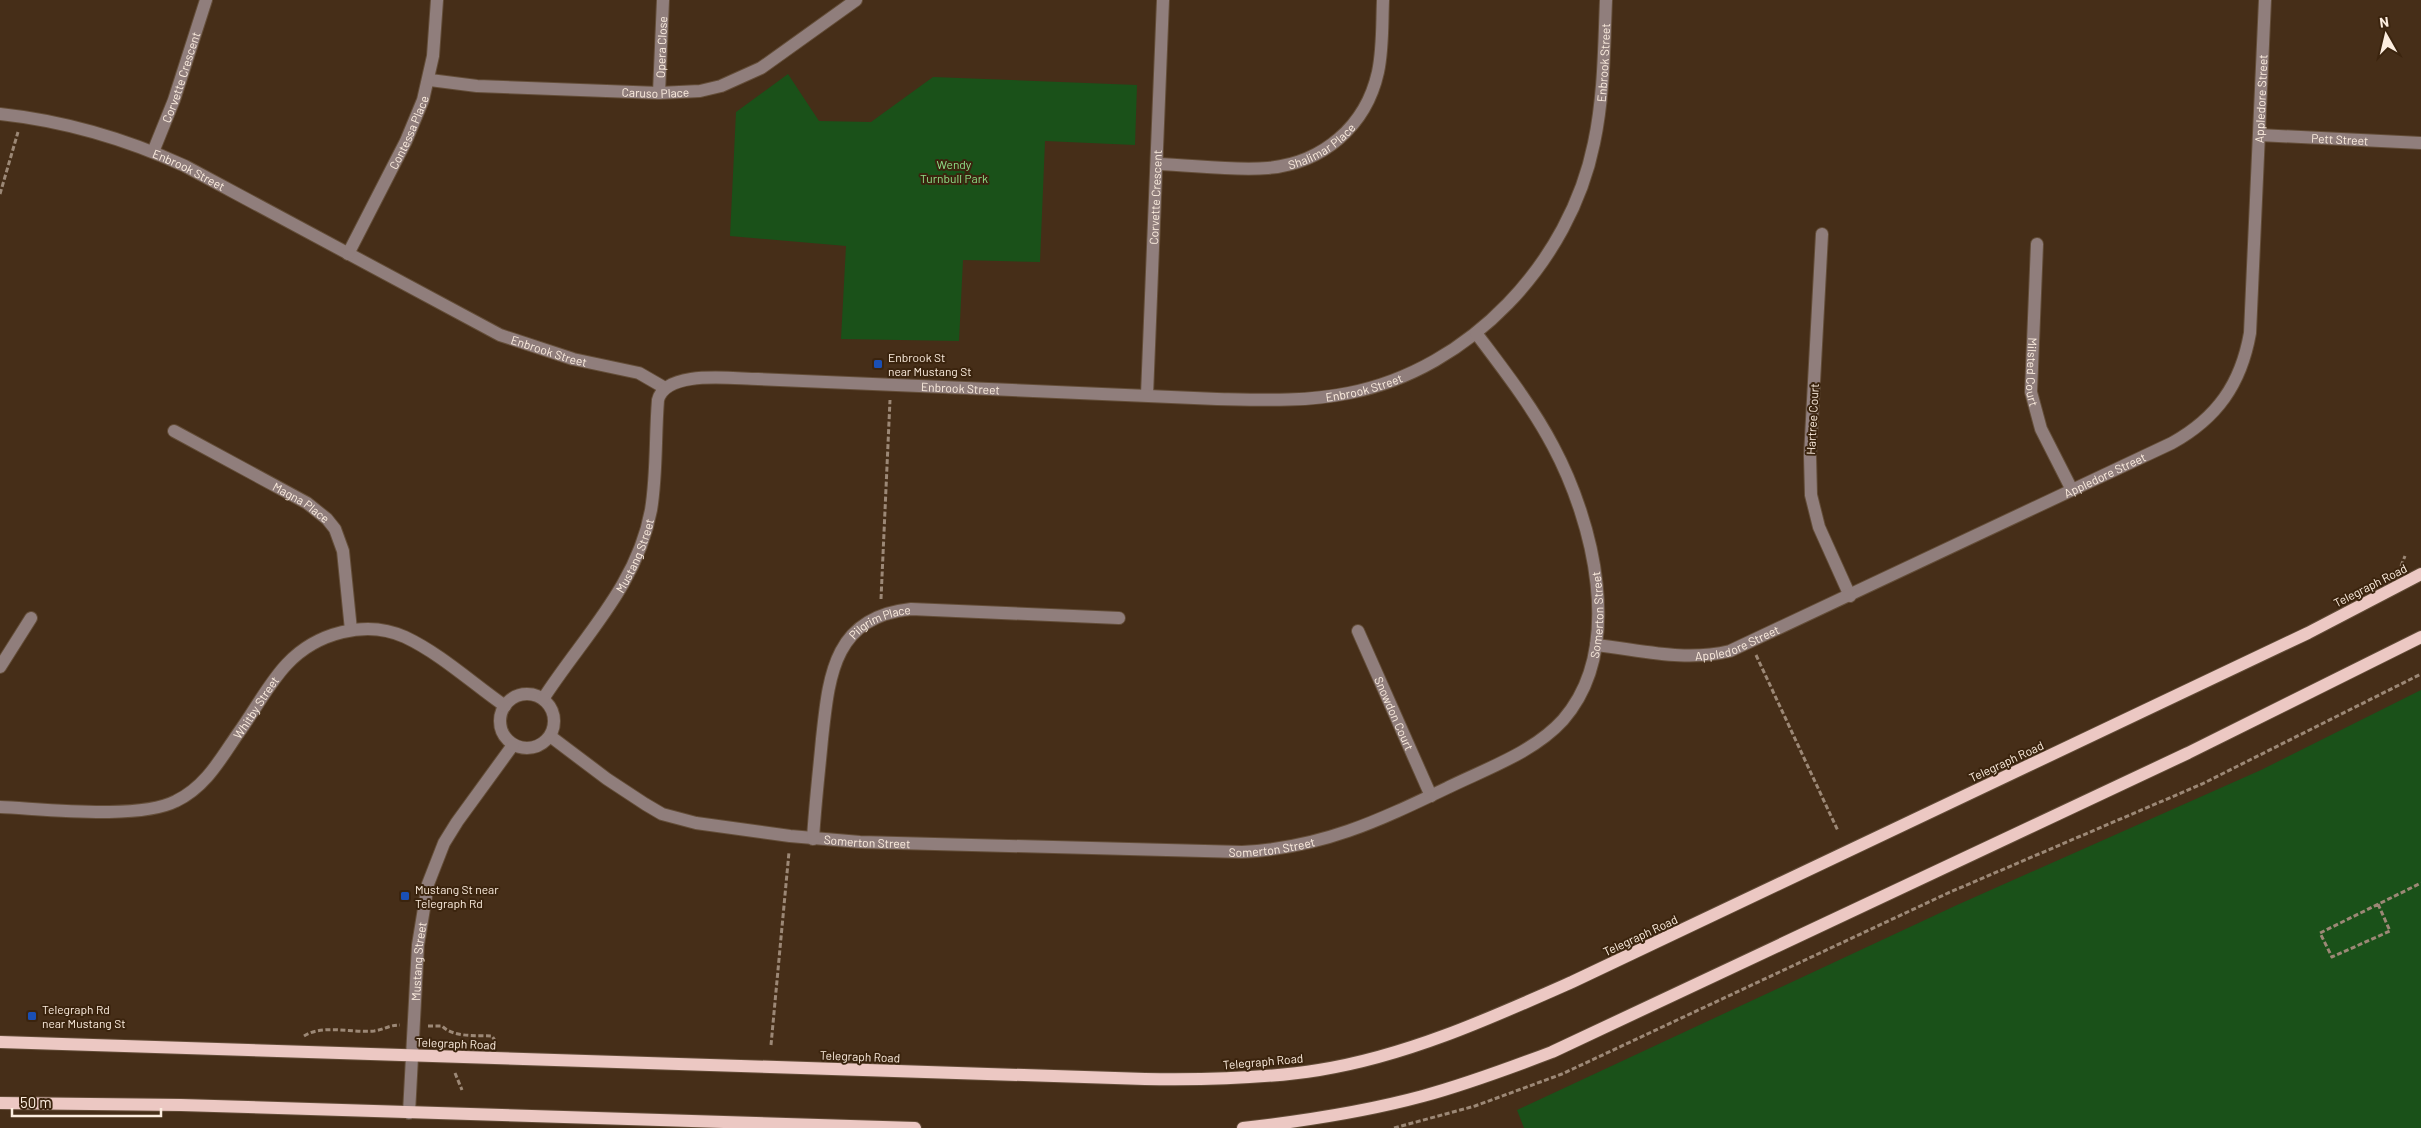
<svg xmlns="http://www.w3.org/2000/svg" width="2421" height="1128" font-family="Barlow,sans-serif">
<rect width="100%" height="100%" fill="#462e18"/>
<g fill="#1a5119">
<polygon points="788,74 819,121 871,122 933,77 1137,85 1135,145 1045,141 1040,262 963,260 959,341 841,339 846,246 730,236 736,112"/>
<polygon points="2421,690 2421,1128 1524,1128 1517,1110 1957,905 2261,770"/>
</g>
<g fill="none" stroke-linecap="round" stroke-linejoin="round">
<g stroke="#634d38" stroke-width="14">
<g id="minor">
<path id="s1" d="M 430,80 L 477,86 L 659,93 L 700,91 L 721,86 L 761,68 L 856,0"/>
<path id="s2" d="M 659,93 L 663,0"/>
<path id="s3" d="M 0,114 C 65,121 126,139 185,166 L 500,335 L 573,359 L 639,373 L 665,388"/>
<path id="s4" d="M 2259,135 L 2421,143"/>
<path id="s5" d="M 153,152 L 174,100 L 206,0"/>
<path id="s6" d="M 1157,164 C 1193,165 1232,171 1268,168 C 1323,163 1366,126 1378,72 C 1383,49 1382,24 1383,0"/>
<polyline points="1822,234 1810,456 1811,495 1819,527 1850,596"/>
<path id="s7" d="M 2037,244 L 2031,392 L 2041,429 L 2072,490"/>
<path id="s8" d="M 348,254 L 406,141 L 423,100 L 433,56 L 437,0"/>
<path id="s9" d="M 1147,395 L 1163,0"/>
<path id="s10" d="M 174,431 L 307,503 L 327,519 L 335,529 L 343,551 L 351,630"/>
<path id="s11" d="M 1358,631 L 1431,796"/>
<path id="s12" d="M 1596,645 C 1642,650 1684,662 1730,651 L 2172,443 C 2217,418 2241,384 2250,333 L 2265,0"/>
<polyline points="0,667 31,618"/>
<circle cx="527" cy="721" r="27"/>
<path id="s13" d="M 543,699 C 583,637 637,586 651,510 C 657,474 655,437 658,400 C 666,369 733,379 758,379 L 1217,399 C 1261,400 1305,402 1349,393 C 1470,369 1570,262 1594,143 C 1604,96 1604,48 1606,0"/>
<path id="s14" d="M 550,736 L 607,779 L 645,804 L 662,814 L 696,823 L 790,836 L 860,842 L 1242,852 C 1322,848 1378,821 1449,787 C 1488,768 1534,752 1563,720 C 1626,648 1593,521 1553,446 C 1532,406 1503,369 1476,333"/>
<path id="s15" d="M 0,807 C 45,809 139,820 176,801 C 205,787 220,760 237,735 C 254,712 268,684 287,664 C 316,633 366,619 405,637 C 441,654 472,683 505,706"/>
<path id="s16" d="M 813,839 C 815,805 819,772 822,739 C 829,676 833,617 911,609 L 1119,618"/>
<path id="s17" d="M 409,1113 L 418,945 L 428,884 L 444,843 L 457,822 L 513,745"/>
</g>
</g>
<g stroke="#634d38" stroke-width="14">
<g id="major">
<path d="M 0,1042 L 1145,1079 C 1203,1080 1262,1079 1319,1070 C 1407,1056 1491,1018 1572,982 L 2308,633 L 2421,574"/>
<polyline points="0,1103 181,1105 915,1128"/>
<path d="M 1243,1128 C 1304,1121 1364,1112 1423,1096 C 1467,1084 1510,1068 1552,1052 L 2188,753 L 2421,637"/>
</g>
</g>
<g stroke="#9c8876" stroke-width="3" stroke-dasharray="5 2.5" stroke-linecap="butt">
<polyline points="0,194 18,132"/>
<polyline points="2401,566 2405,556"/>
<polyline points="881,599 890,400"/>
<polyline points="1756,655 1838,831"/>
<polyline points="2378,904 2390,931 2332,957 2320,933 2421,883"/>
<path d="M 428,1026 L 442,1026 C 454,1038 476,1035 492,1036 L 496,1042"/>
<path d="M 304,1036 C 323,1024 351,1033 374,1031 C 383,1030 389,1025 400,1025"/>
<polyline points="771,1045 789,852"/>
<polyline points="455,1073 462,1090"/>
<polyline points="1394,1128 1475,1106 1562,1074 1948,893 2202,784 2421,674"/>
</g>
<use href="#minor" stroke="#907e7c" stroke-width="12"/>
<use href="#major" stroke="#ecc8c3" stroke-width="12"/>
</g>
<g fill="#1a4fb4" stroke="#3b240e" stroke-width="2">
<rect x="873" y="359" width="10" height="10" rx="2.5"/>
<rect x="400" y="891" width="10" height="10" rx="2.5"/>
<rect x="27" y="1011" width="10" height="10" rx="2.5"/>
</g>
<g text-anchor="middle" dominant-baseline="central" stroke-width="4" stroke-linejoin="round" paint-order="stroke">
<g font-size="12" fill="#fceddf" stroke="#3b240e">
<text stroke="none"><textPath href="#s2" startOffset="46">Opera Close</textPath></text>
<text stroke="none"><textPath href="#s13" startOffset="1481">Enbrook Street</textPath></text>
<text stroke="none"><textPath href="#s5" startOffset="80">Corvette Crescent</textPath></text>
<text stroke="none"><textPath href="#s1" startOffset="226">Caruso Place</textPath></text>
<text stroke="none"><textPath href="#s12" startOffset="998">Appledore Street</textPath></text>
<text stroke="none"><textPath href="#s8" startOffset="136">Contessa Place</textPath></text>
<text stroke="none"><textPath href="#s4" startOffset="81">Pett Street</textPath></text>
<text stroke="none"><textPath href="#s6" startOffset="170">Shalimar Place</textPath></text>
<text stroke="none"><textPath href="#s3" startOffset="198">Enbrook Street</textPath></text>
<text stroke="none"><textPath href="#s9" startOffset="198">Corvette Crescent</textPath></text>
<text stroke="none"><textPath href="#s3" startOffset="602">Enbrook Street</textPath></text>
<text stroke="none"><textPath href="#s7" startOffset="128">Milsted Court</textPath></text>
<text stroke="none"><textPath href="#s13" startOffset="1046">Enbrook Street</textPath></text>
<text stroke="none"><textPath href="#s13" startOffset="641">Enbrook Street</textPath></text>
<text transform="translate(1812 419) rotate(-87)">Hartree Court</text>
<text stroke="none"><textPath href="#s12" startOffset="549">Appledore Street</textPath></text>
<text stroke="none"><textPath href="#s10" startOffset="146">Magna Place</textPath></text>
<text stroke="none"><textPath href="#s13" startOffset="171">Mustang Street</textPath></text>
<text transform="translate(2370 585) rotate(-27)">Telegraph Road</text>
<text stroke="none"><textPath href="#s14" startOffset="1184">Somerton Street</textPath></text>
<text stroke="none"><textPath href="#s16" startOffset="242">Pilgrim Place</textPath></text>
<text stroke="none"><textPath href="#s12" startOffset="144">Appledore Street</textPath></text>
<text stroke="none"><textPath href="#s15" startOffset="302">Whitby Street</textPath></text>
<text stroke="none"><textPath href="#s11" startOffset="90">Snowdon Court</textPath></text>
<text transform="translate(2006 761) rotate(-25)">Telegraph Road</text>
<text stroke="none"><textPath href="#s14" startOffset="344">Somerton Street</textPath></text>
<text stroke="none"><textPath href="#s14" startOffset="749">Somerton Street</textPath></text>
<text transform="translate(1640 935) rotate(-25)">Telegraph Road</text>
<text stroke="none"><textPath href="#s17" startOffset="152">Mustang Street</textPath></text>
<text transform="translate(456 1043) rotate(2)">Telegraph Road</text>
<text transform="translate(860 1056) rotate(2)">Telegraph Road</text>
<text transform="translate(1263 1061) rotate(-5)">Telegraph Road</text>
</g>
<g font-size="12" fill="#8ee089" stroke="#3b240e">
<text x="954" y="164">Wendy<tspan x="954" dy="14">Turnbull Park</tspan></text>
</g>
<g font-size="12" fill="#fceddf" stroke="#3b240e" text-anchor="start">
<text x="888" y="357">Enbrook St<tspan x="888" dy="14">near Mustang St</tspan></text>
<text x="415" y="889">Mustang St near<tspan x="415" dy="14">Telegraph Rd</tspan></text>
<text x="42" y="1009">Telegraph Rd<tspan x="42" dy="14">near Mustang St</tspan></text>
</g>
</g>
<g transform="translate(2386 35) rotate(352)" stroke="#3b240e" stroke-width="4" paint-order="stroke">
<path d="M0-4L9 19L0 12L-9 19Z" fill="#fceddf"/>
<text y="-8" font-size="14" font-weight="bold" text-anchor="middle" fill="#fceddf">N</text>
</g>
<path d="M12 1108v8h149v-8" fill="none" stroke="#fceddf" stroke-width="2.5"/>
<text x="20" y="1108" font-size="15" fill="#fceddf" stroke="#3b240e" stroke-width="4" paint-order="stroke">50 m</text>
</svg>
